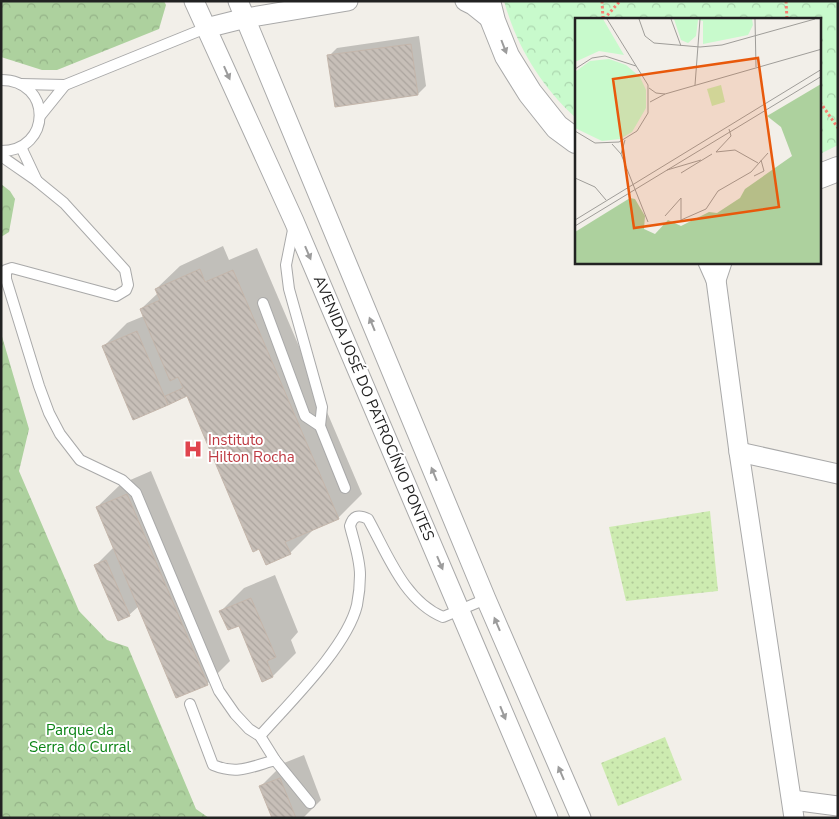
<svg xmlns="http://www.w3.org/2000/svg" width="839" height="819" font-family="'Nunito Sans',sans-serif">
<defs>
<pattern id="grass-dots" width="8" height="8" patternUnits="userSpaceOnUse" patternTransform="scale(1.25)"><rect width="8" height="8" fill="#cdebb0"/><path d="M2 2h.1M6 6h.1" fill="none" stroke="#b0c997" stroke-width="1.8" stroke-linecap="round"/></pattern>
<pattern id="forest-crowns" width="20" height="18" patternUnits="userSpaceOnUse" patternTransform="scale(1.25)"><rect width="20" height="18" fill="#add19e"/><path d="M2 6a3 3 0 1 1 6 0M12 15a3 3 0 1 1 6 0" fill="none" stroke="#95b388"/></pattern>
<pattern id="park-crowns" width="20" height="18" patternUnits="userSpaceOnUse" patternTransform="scale(1.25)"><rect width="20" height="18" fill="#c8facc"/><path d="M2 6a3 3 0 1 1 6 0M12 15a3 3 0 1 1 6 0" fill="none" stroke="#acd6af"/></pattern>
<pattern id="building-back-hatch" width="6" height="6" patternUnits="userSpaceOnUse" patternTransform="scale(1.25)"><rect width="6" height="6" fill="#c7bfb8"/><path d="M-1 5l2 2M0 0l6 6M5-1l2 2" fill="none" stroke="#aba49e"/></pattern>
</defs>
<rect width="100%" height="100%" fill="#f2efe9"/>
<g fill="url(#grass-dots)">
<polygon points="710,511 718,591 626,601 609,527"/>
<polygon points="665,737 682,780 618,806 601,763"/>
</g>
<g fill="url(#forest-crowns)">
<polygon points="1,1 164,1 166,5 159,29 57,70 42,70 1,57"/>
<polygon points="1,184 10,191 15,199 9,232 1,237"/>
<polygon points="1,333 29,429 19,471 79,611 107,640 128,647 196,809 209,818 1,818"/>
</g>
<path fill="url(#park-crowns)" d="M 504,1 L 838,1 L 838,145 L 820,154 L 820,19 L 576,19 L 576,118 C 541,86 517,47 504,1 Z"/>
<g fill="#0003">
<polygon points="419,36 426,86 418,94 329,56 337,48"/>
<polygon points="223,246 229,260 257,248 362,494 338,518 313,530 290,553 188,395 133,418 104,346 127,323 144,316 141,309 158,293 156,289 180,266"/>
<polygon points="151,471 230,661 207,684 139,606 129,615 96,565 114,547 97,507 121,484"/>
<polygon points="275,575 298,632 291,640 296,653 273,676 263,680 240,624 221,611 244,588"/>
<polygon points="304,755 321,800 303,818 273,818 261,786 284,763"/>
</g>
<g fill="url(#building-back-hatch)" stroke="#c4b6ab">
<polygon points="411,44 418,95 335,107 327,55"/>
<polygon points="200,269 205,282 233,270 339,519 285,542 291,554 266,565 259,549 253,552 187,396 168,405 165,396 183,388 178,377 170,381 140,309 160,300 155,289"/>
<polygon points="137,331 168,405 133,420 102,346"/>
<polygon points="127,494 208,685 176,698 96,507"/>
<polygon points="106,560 130,616 118,621 94,565"/>
<polygon points="251,598 276,657 267,661 273,677 262,682 239,626 228,630 219,611"/>
<polygon points="280,778 296,818 272,818 259,786"/>
</g>
<g fill="none" stroke-linecap="round" stroke-linejoin="round">
<g stroke="#a9a9a9" stroke-width="12">
<g id="service">
<path d="M 1,80 C 53,80 52,151 1,151"/>
<polyline points="21,84 65,85 206,28"/>
<polyline points="40,116 65,85"/>
<polyline points="1,156 37,181 21,147"/>
<polyline points="37,181 64,203 125,270 128,285 126,290 116,296 12,268 6,270 6,279 39,386 49,413 60,434 80,460 122,480 136,493 219,691 235,714 249,729 260,736 275,760 310,803"/>
<polyline points="294,225 286,265 289,289 322,407 320,426"/>
<polyline points="263,303 305,416 320,426 345,488"/>
<path d="M 190,704 L 213,765 C 237,775 251,767 275,760"/>
<path d="M 260,736 C 289,703 347,647 357,605 C 359,595 360,585 360,575 C 360,559 354,542 350,526 C 353,516 358,514 368,519 C 387,553 404,601 443,617 L 486,599"/>
</g>
</g>
<g stroke="#a9a9a9" stroke-width="21">
<g id="minor">
<polyline points="194,1 294,221 548,818"/>
<polyline points="238,1 486,599 581,818"/>
<polyline points="465,1 473,5 493,21"/>
<polyline points="206,28 246,18 348,1"/>
<polyline points="708,262 716,280 722,262"/>
<polyline points="716,280 739,452 794,818"/>
<polyline points="739,452 838,474"/>
<polyline points="792,800 838,806"/>
</g>
</g>
<g stroke="#a9a9a9" stroke-width="26">
<g id="tertiary">
<polyline points="488,1 493,21 507,56 530,93 557,127 576,141"/>
<polyline points="820,176 838,169"/>
</g>
</g>
<g stroke="#fa8072" stroke-width="3" stroke-dasharray="2.5 2.5" stroke-linecap="butt">
<polyline points="602,1 603,19"/>
<polyline points="786,1 787,19"/>
<polyline points="604,19 620,1"/>
<polyline points="820,102 838,128"/>
</g>
<use href="#service" stroke="#fff" stroke-width="10"/>
<use href="#minor" stroke="#fff" stroke-width="19"/>
<use href="#tertiary" stroke="#fff" stroke-width="24"/>
</g>
<defs><path id="oneway-solid" d="M-6-.8H1V-3.2L6.5 0L1 3.2V.8H-6Z" transform="scale(1.25)"/></defs>
<g fill="#9c9c9c">
<use href="#oneway-solid" transform="translate(504 47) rotate(69)"/>
<use href="#oneway-solid" transform="translate(227 73) rotate(66)"/>
<use href="#oneway-solid" transform="translate(308 253) rotate(67)"/>
<use href="#oneway-solid" transform="translate(372 324) rotate(-112)"/>
<use href="#oneway-solid" transform="translate(434 474) rotate(-112)"/>
<use href="#oneway-solid" transform="translate(440 563) rotate(67)"/>
<use href="#oneway-solid" transform="translate(497 624) rotate(-113)"/>
<use href="#oneway-solid" transform="translate(503 713) rotate(68)"/>
<use href="#oneway-solid" transform="translate(561 773) rotate(-113)"/>
</g>
<defs>
<g id="hospital-bare" transform="scale(1.5)"><path d="M-5-5h3v3.5h4V-5h3V5h-3V1.5h-4V5h-3Z" fill="#e0444e" stroke="#fff" stroke-width="2.5" paint-order="stroke"/></g>
</defs>
<g fill-rule="evenodd">
<use href="#hospital-bare" x="193" y="449"/>
</g>
<g text-anchor="middle" dominant-baseline="central" stroke-width="4" stroke-linejoin="round" paint-order="stroke">
<g font-size="15" fill="#222" stroke="#fff">
<text transform="translate(374 408) rotate(67)">AVENIDA JOSÉ DO PATROCÍNIO PONTES</text>
</g>
<g font-size="15" fill="#be3a42" stroke="#fff" text-anchor="start">
<text x="208" y="440">Instituto<tspan x="208" dy="17">Hilton Rocha</tspan></text>
</g>
<g font-size="15" fill="#0c8416" stroke="#fff">
<text x="80" y="730">Parque da<tspan x="80" dy="17">Serra do Curral</tspan></text>
</g>
</g>
<g transform="translate(575 18)">
<rect width="246" height="246" fill="#f2efe9"/>
<path d="M 146,67 L 150,84 L 137,88 L 132,71 Z" fill="#cdebb0"/>
<path d="M 246,66 L 246,246 L 0,246 L 0,214 L 55,180 L 60,181 L 70,198 L 69,211 L 80,216 L 93,202 L 106,208 L 134,194 L 142,195 L 165,180 L 170,171 L 217,138 L 206,109 L 192,98 Z" fill="#add19e"/>
<path d="M 0,1 L 28,1 L 49,37 L 24,33 L 0,44 ZM 99,1 L 177,1 L 178,7 L 173,17 L 128,26 L 128,3 L 123,2 L 121,18 L 113,25 L 106,22 ZM 34,41 L 51,47 L 65,59 L 71,72 L 71,90 L 57,114 L 45,121 L 27,123 L 0,110 L 0,54 L 15,43 Z" fill="#c8facc"/>
<path fill="none" stroke="#9f9d99" stroke-width="1" d="M 64,1 L 70,18 L 79,25 L 125,29 L 147,27 L 240,1M 96,1 L 106,28M 180,1 L 181,49M 0,51 L 17,40 L 30,38 L 61,48M 120,67 L 125,1M 74,70 L 81,75 L 90,76 L 75,84M 90,76 L 247,31M 154,111 L 156,118 L 141,134 L 160,132 L 183,145M 0,113 L 20,125 L 44,124 L 62,113 L 73,95 L 73,67 L 32,1M 37,126 L 46,136 L 50,122M 46,136 L 73,204M 92,152 L 126,142M 106,155 L 137,136M 179,158 L 189,153 L 186,142M 0,160 L 20,169 L 31,182M 90,198 L 106,180 L 106,202 L 131,191 L 143,173 L 176,154 L 193,135M 0,202 L 247,51M 0,208 L 247,58"/>
<path fill="#e8590c" fill-opacity="0.15" stroke="#e8590c" stroke-width="2.5" d="M 183,40 L 204,189 L 59,210 L 38,61 Z"/>
<rect width="246" height="246" fill="none" stroke="#222" stroke-width="2.5"/>
</g>
<rect width="839" height="819" fill="none" stroke="#222222" stroke-width="5"/>
</svg>
